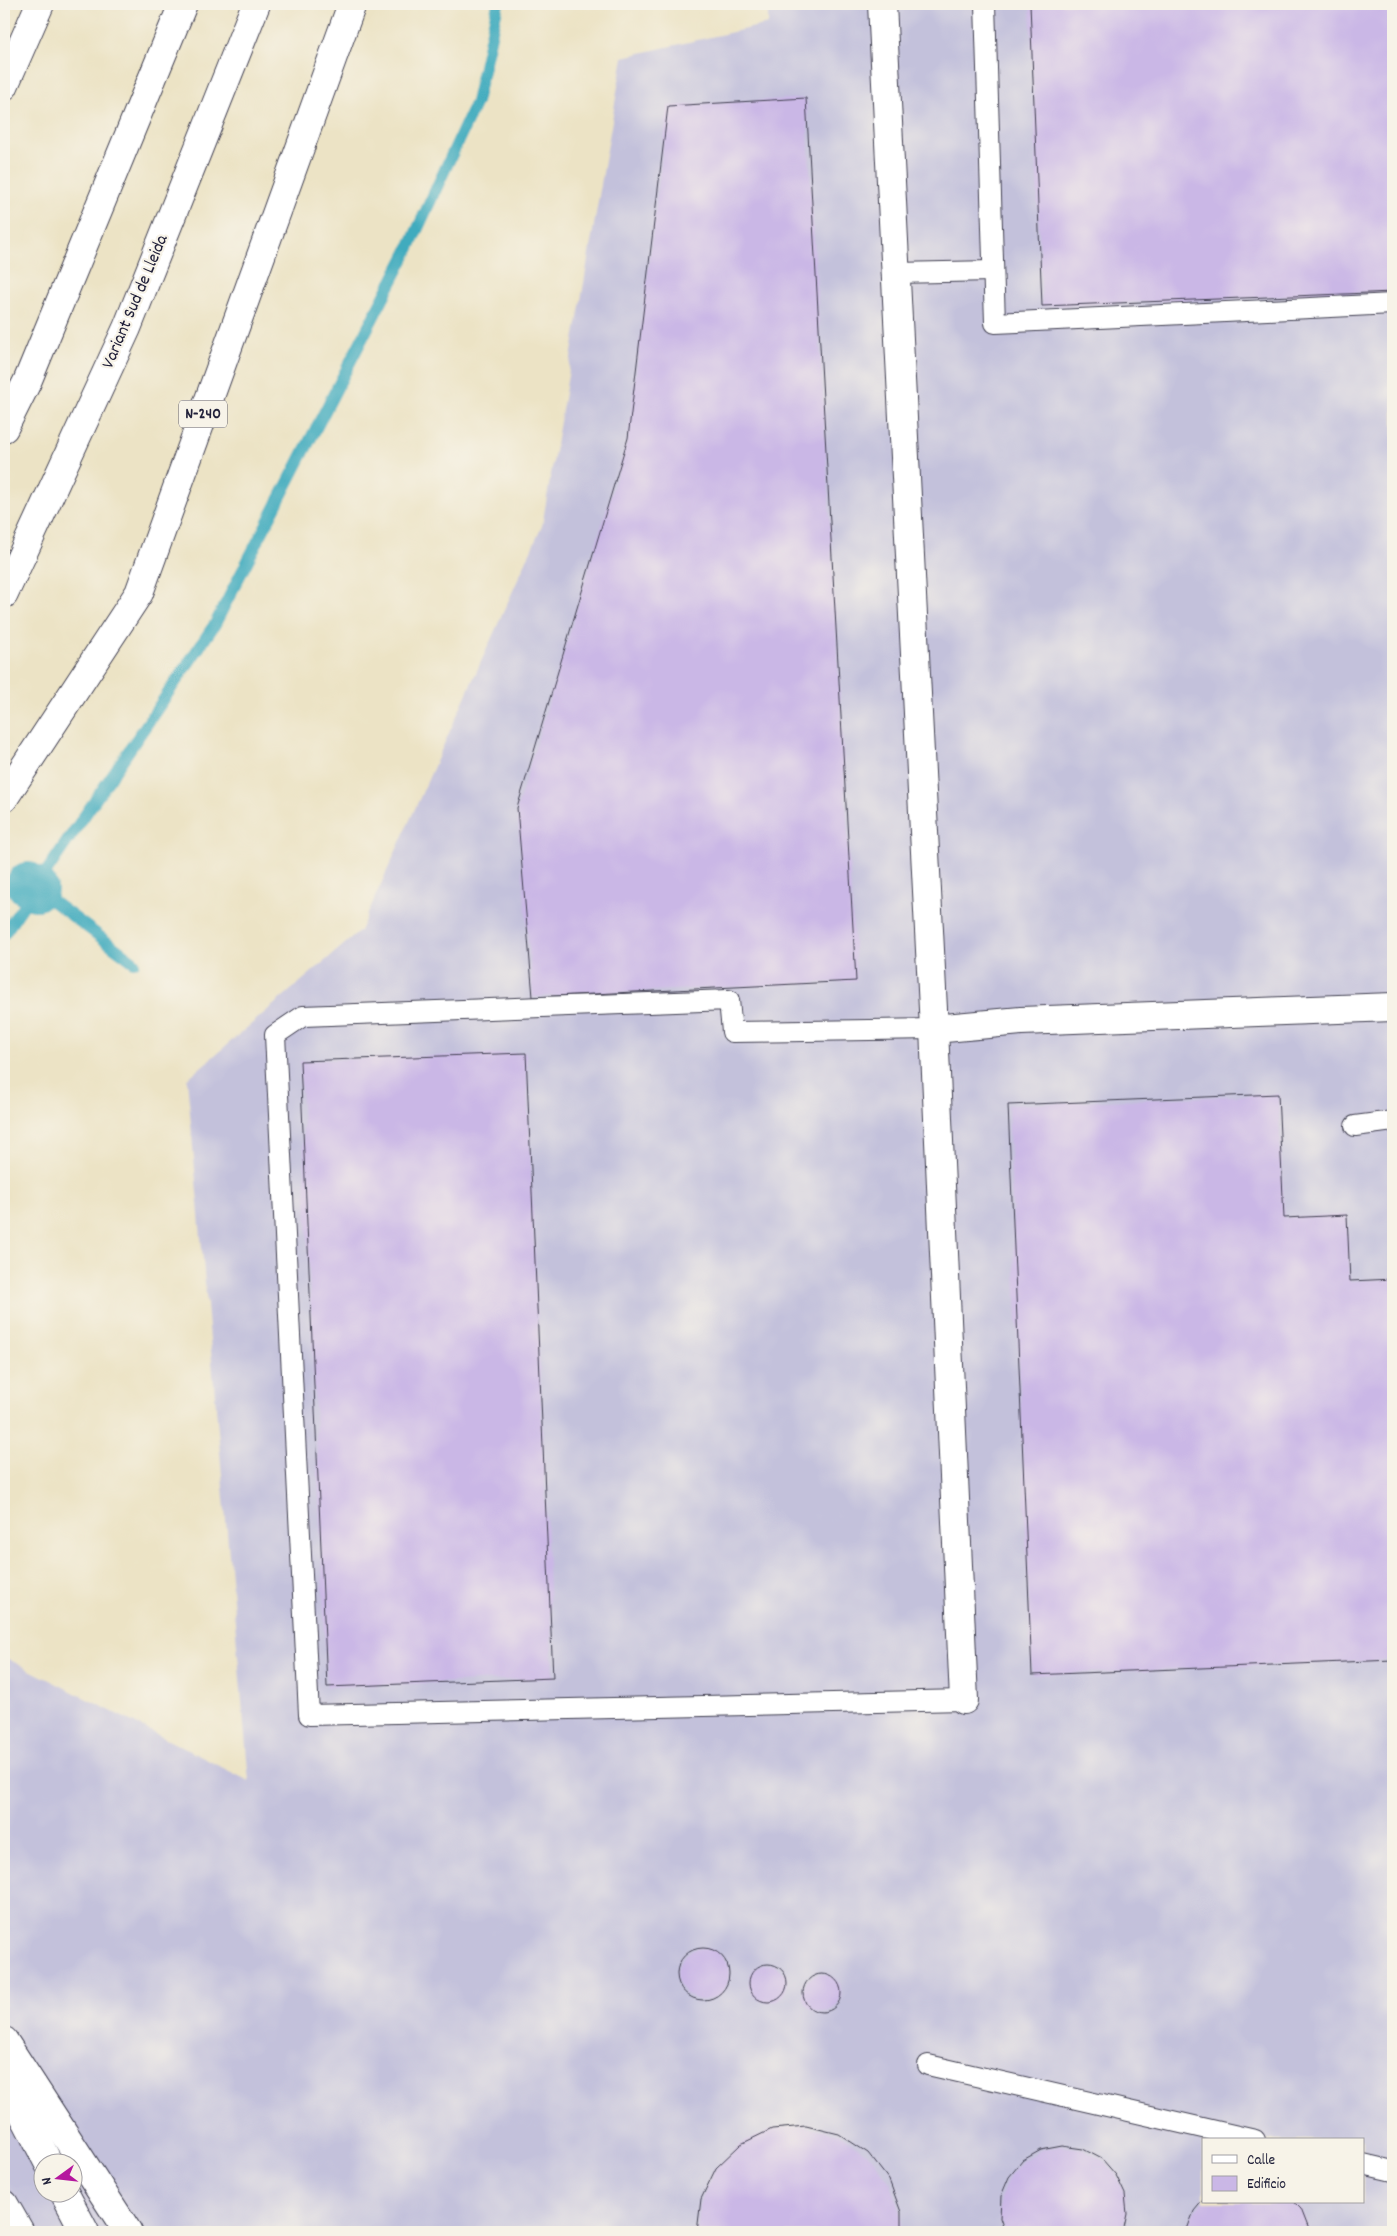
<svg xmlns="http://www.w3.org/2000/svg" width="1397" height="2236" font-family="Dekko,sans-serif">
<rect width="100%" height="100%" fill="#f7f3e8"/>
<filter id="ink" filterUnits="userSpaceOnUse"><feTurbulence type="fractalNoise" baseFrequency=".02" numOctaves="2"/><feDisplacementMap in="SourceGraphic" scale="10" xChannelSelector="R" yChannelSelector="G"/><feConvolveMatrix kernelMatrix="1 2 1 2 8 2 1 2 1" color-interpolation-filters="sRGB"/></filter>
<filter id="wash" filterUnits="userSpaceOnUse"><feTurbulence type="fractalNoise" baseFrequency=".0096" numOctaves="4" result="noise"/><feDisplacementMap in="SourceGraphic" scale="20" xChannelSelector="R" yChannelSelector="G"/><feGaussianBlur stdDeviation="1.12" result="paint"/><feColorMatrix in="noise" values="0 0 0 0 0 0 0 0 0 0 0 0 0 0 0 0 0 1.4 0 .05"/><feComposite in="paint" operator="in"/></filter>
<g filter="url(#wash)">
<rect width="100%" height="100%" fill="#ece3c5"/>
<path fill="#c3c1db" fill-rule="evenodd" d="M 768,4 L 1393,4 L 1393,2232 L 4,2232 L 4,1657 L 249,1781 L 187,1079 L 360,931 L 542,526 L 623,57 L 768,24 ZM 1203,2140 L 1363,2140 L 1363,2202 L 1203,2202 ZM 42,2164 L 72,2164 L 72,2194 L 42,2194 Z"/>
<g fill="none" stroke-linecap="round" stroke-linejoin="round">
<g stroke="#3fabbe" stroke-width="12">
<polyline points="36,889 134,962"/>
<polyline points="4,934 215,624 407,252 476,102 498,4"/>
</g>
<polyline stroke="#3fabbe" stroke-width="44" points="28,884 36,889"/>
</g>
<g id="blocks">
<g fill="#cab7e6">
<polygon points="1030,4 1393,4 1393,292 1042,306"/>
<polygon points="806,98 856,981 533,997 517,808 628,438 668,106"/>
<polygon points="526,1053 553,1678 327,1687 300,1061"/>
<polygon points="1278,1094 1284,1218 1347,1215 1350,1281 1393,1279 1393,1660 1032,1675 1008,1105"/>
<circle cx="703" cy="1974" r="26"/>
<circle cx="768" cy="1983" r="19"/>
<circle cx="822" cy="1993" r="19"/>
<polygon points="806,2126 839,2134 868,2153 889,2180 901,2212 901,2232 697,2232 701,2199 716,2168 741,2144 772,2129"/>
<polygon points="1062,2146 1083,2149 1102,2159 1116,2175 1125,2194 1127,2214 1123,2232 1005,2232 1000,2218 1001,2196 1009,2177 1023,2160 1041,2150"/>
<polygon points="1203,2200 1203,2202 1294,2202 1301,2209 1310,2232 1186,2232 1194,2211"/>
</g>
</g>
</g>
<g filter="url(#ink)">
<use href="#blocks" fill-opacity="0" stroke="#403f50" stroke-width="1"/>
<g fill="none" stroke-linecap="round" stroke-linejoin="round">
<g stroke="#403f50" stroke-width="22">
<g id="lane">
<polyline points="985,4 995,323 1393,304"/>
<polyline points="895,273 993,271"/>
<polyline points="934,1029 732,1032 729,1000 303,1016 275,1035 309,1715 964,1700"/>
<polyline points="1355,1126 1393,1121"/>
<polyline points="928,2065 1255,2140"/>
<polyline points="1363,2164 1393,2171"/>
</g>
</g>
<g stroke="#403f50" stroke-width="30">
<g id="street">
<polyline points="882,4 934,1029 964,1700"/>
<polyline points="934,1029 1021,1021 1393,1007"/>
</g>
</g>
<g stroke="#403f50" stroke-width="30">
<g id="highway">
<polyline points="4,86 40,4"/>
<polyline points="4,428 27,382 183,4"/>
<polyline points="4,594 127,328 256,4"/>
<polyline points="4,798 139,593 352,4"/>
<polyline points="4,2041 128,2232"/>
<polyline points="4,2077 49,2164"/>
<polyline points="65,2194 85,2232"/>
<polyline points="4,2204 20,2232"/>
</g>
</g>
<use href="#lane" stroke="#fff" stroke-width="20"/>
<use href="#street" stroke="#fff" stroke-width="28"/>
<use href="#highway" stroke="#fff" stroke-width="28"/>
</g>
</g>
<g text-anchor="middle" dominant-baseline="central" stroke-width="4.5" stroke-linejoin="round" paint-order="stroke">
<rect fill="#f7f3e8" stroke="#62616f" stroke-width="1" x="179" y="400.5" width="48" height="27" rx="4"/>
<g font-size="16" font-weight="bold" fill="#22223b">
<text x="203" y="414">N-240</text>
</g>
<g font-size="18" fill="#22223b" stroke="#f7f3e8">
<text transform="translate(136 302) rotate(-67)">Variant Sud de Lleida</text>
</g>
</g>
<rect width="1397" height="2236" fill="none" stroke="#f7f3e8" stroke-width="20"/>
<rect x="1202" y="2138" width="162" height="65" fill="#f7f3e8" stroke="#a29fa3"/>
<rect x="1212" y="2155" width="25" height="8" fill="#ffffff" stroke="#a29fa3"/>
<text x="1247" y="2164" font-size="15" fill="#22223b">Calle</text>
<rect x="1212" y="2176" width="25" height="15" fill="#cab7e6" stroke="#a29fa3"/>
<text x="1247" y="2188" font-size="15" fill="#22223b">Edificio</text>
<g transform="translate(58 2178) rotate(255)"><circle r="24" fill="#f7f3e8" stroke="#a29fa3"/>
<path d="M0-4L9 19L0 12L-9 19Z" fill="#b5179e"/>
<text y="-8" font-size="14" font-weight="bold" text-anchor="middle" fill="#22223b">N</text>
</g>
</svg>
